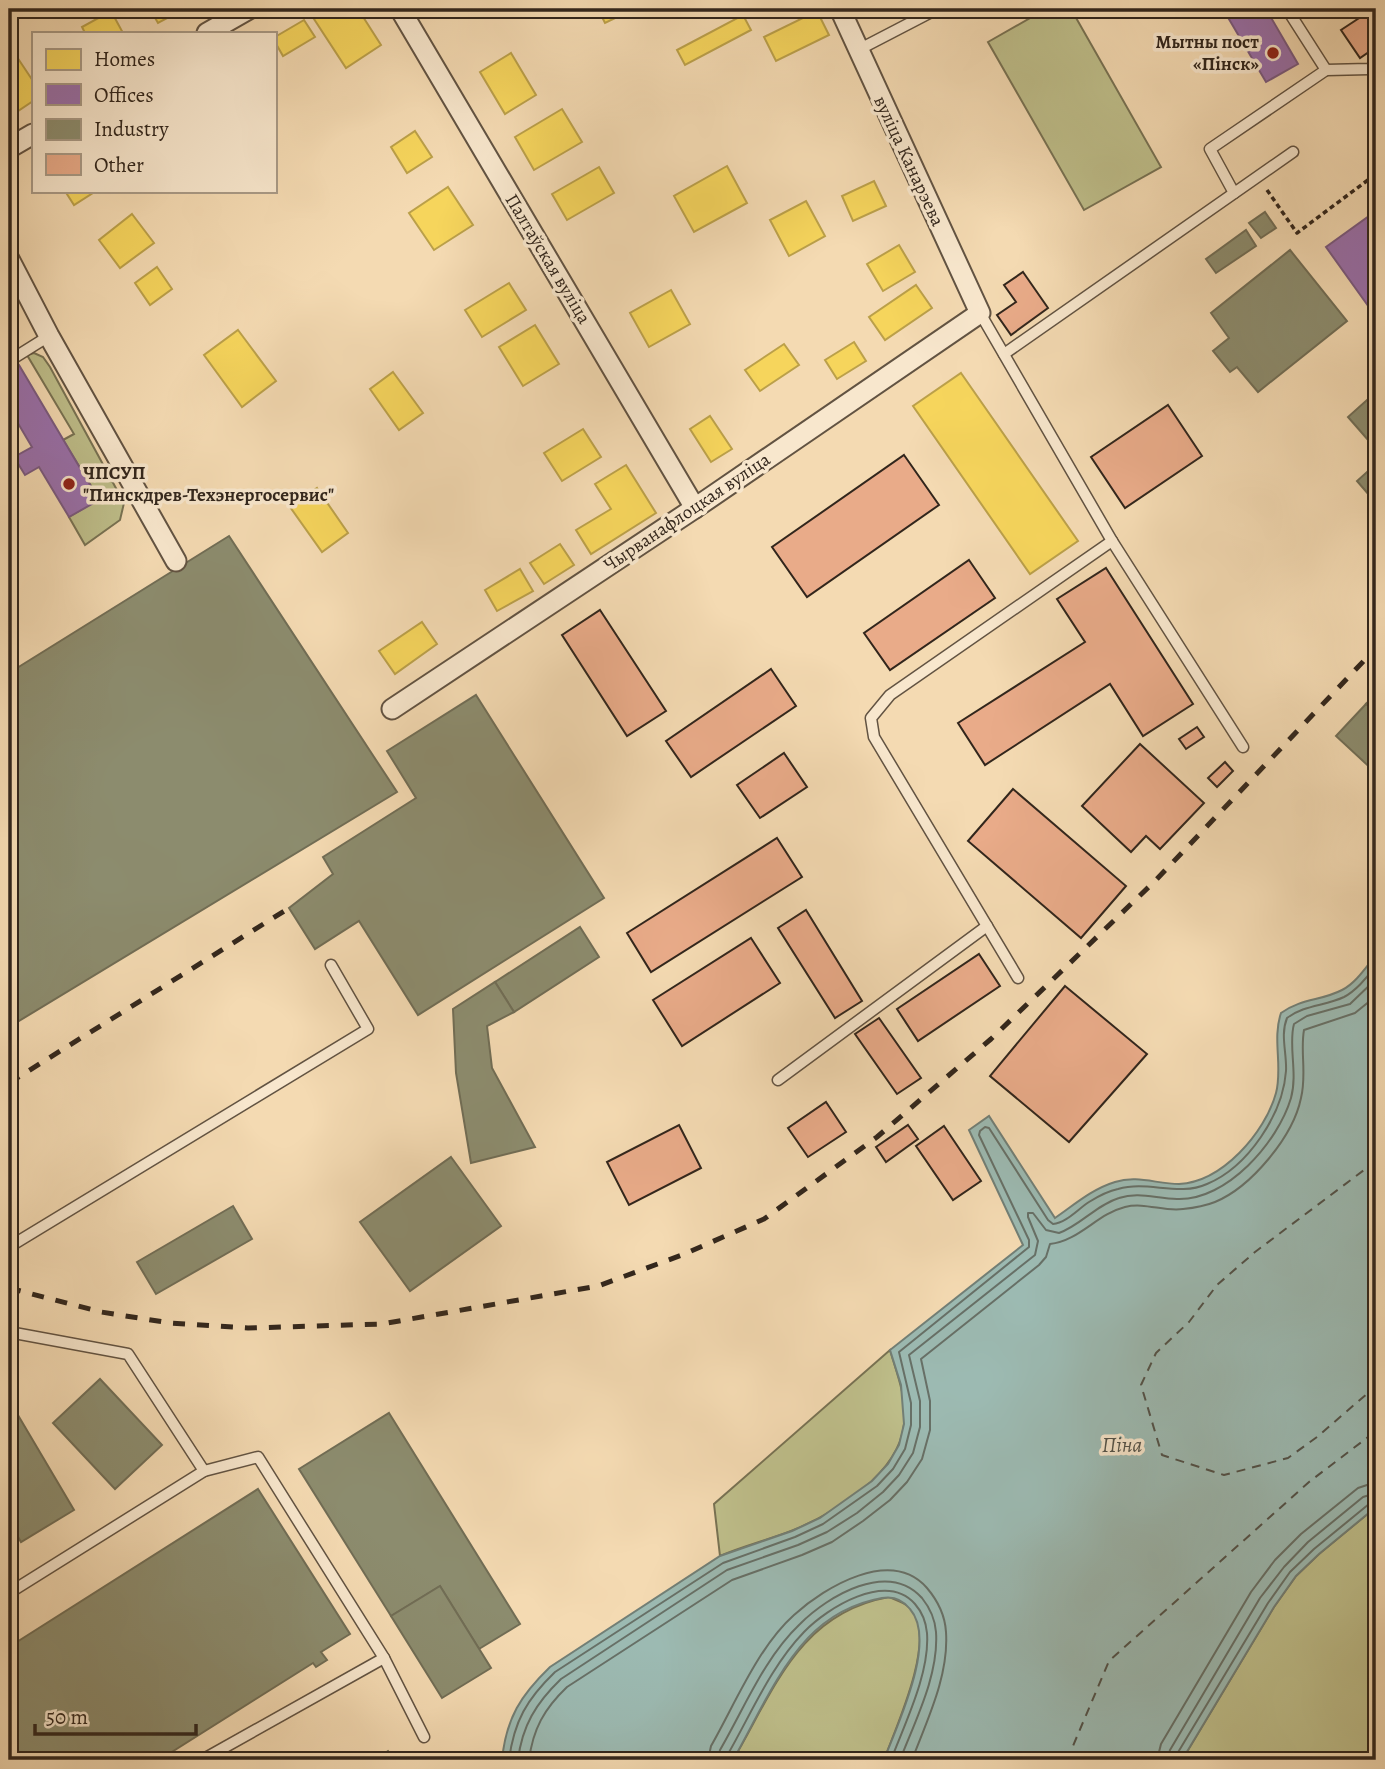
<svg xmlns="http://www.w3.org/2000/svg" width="1385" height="1769" font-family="Alegreya,serif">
<rect width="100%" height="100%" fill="#f4dab2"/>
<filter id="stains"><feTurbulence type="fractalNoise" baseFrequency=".00286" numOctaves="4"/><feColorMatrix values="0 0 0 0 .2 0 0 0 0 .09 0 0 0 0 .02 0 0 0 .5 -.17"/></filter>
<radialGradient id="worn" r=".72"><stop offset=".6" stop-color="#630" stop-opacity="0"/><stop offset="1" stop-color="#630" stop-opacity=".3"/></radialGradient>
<g fill="#bebe8a" stroke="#787253" stroke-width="2">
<polygon points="1046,9 1071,9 1161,167 1084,210 988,42"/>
<polygon points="34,353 43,357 50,367 124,503 120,520 85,545 69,517 99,499 63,440 74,434 27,355"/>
<path d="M 890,1350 C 897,1374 907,1398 904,1424 C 899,1474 834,1514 791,1531 C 768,1540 743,1546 720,1556 L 714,1504 Z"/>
<polygon points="1376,1507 1376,1760 1182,1760 1274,1607 1296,1576 1319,1554"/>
<path d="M 889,1597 C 899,1601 909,1604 915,1614 C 933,1647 896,1727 884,1760 L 733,1760 C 774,1690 799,1613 889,1597 Z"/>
</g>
<path fill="#9cbab2" stroke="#727f76" stroke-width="2" d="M 1376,955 L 1376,1507 L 1319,1554 L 1296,1576 L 1274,1607 L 1182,1760 L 884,1760 C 897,1725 938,1641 910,1609 C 903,1600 893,1596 882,1598 C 854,1603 828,1617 808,1638 C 776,1672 756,1720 733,1760 L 502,1760 C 506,1718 521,1695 550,1667 L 720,1556 L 792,1531 L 820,1518 L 872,1481 L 888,1464 L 899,1445 L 904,1424 L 901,1385 L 890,1350 L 1023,1245 L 969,1130 L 989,1116 L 1055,1218 C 1074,1205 1092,1189 1115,1182 C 1137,1175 1157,1184 1179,1184 C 1222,1182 1265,1133 1276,1093 C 1283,1067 1272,1039 1281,1013 C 1302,998 1321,1001 1342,990 C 1356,983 1366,967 1376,955 Z"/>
<g fill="#f6d55c" stroke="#bba049" stroke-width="2">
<polygon points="150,9 184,9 158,23"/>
<polygon points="329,9 358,9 381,45 346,68 314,19"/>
<polygon points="598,9 634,9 605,23"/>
<polygon points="111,11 123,33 85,33 82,27"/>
<polygon points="817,11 829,35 776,61 764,37"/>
<polygon points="743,15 751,30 685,65 677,50"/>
<polygon points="304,20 315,37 283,56 275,42 275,37"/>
<polygon points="9,45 33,81 33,101 18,111 9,98"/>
<polygon points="511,53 536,95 505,114 480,72"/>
<polygon points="562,109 582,142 534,170 515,137"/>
<polygon points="415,131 432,157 407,173 391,147"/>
<polygon points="727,166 747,203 694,232 674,196"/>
<polygon points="599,167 614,193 567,220 552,194"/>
<polygon points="874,181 886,206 853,221 842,196"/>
<polygon points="448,187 473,225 434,250 409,213"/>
<polygon points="65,191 96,191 74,205"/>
<polygon points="806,201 825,236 789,256 770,220"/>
<polygon points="132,214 154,243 120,268 99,240"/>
<polygon points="899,245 915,272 883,291 867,264"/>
<polygon points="157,267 172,289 150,305 135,283"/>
<polygon points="509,283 526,310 482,337 465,310"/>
<polygon points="916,285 932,308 885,340 869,317"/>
<polygon points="671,290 690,324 649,347 630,313"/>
<polygon points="535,325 559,364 523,386 499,347"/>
<polygon points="238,330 276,381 242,407 204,355"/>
<polygon points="854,342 866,361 837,379 825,360"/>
<polygon points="784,344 799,365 760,391 745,370"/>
<polygon points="393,372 423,413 399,430 370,389"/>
<polygon points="961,373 1078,541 1030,574 913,406"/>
<polygon points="710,416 732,449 711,462 690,429"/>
<polygon points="583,429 601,457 562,481 544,453"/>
<polygon points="626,465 656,513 591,554 576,530 611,509 595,484"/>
<polygon points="317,488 348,533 322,552 290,507"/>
<polygon points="560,544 574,565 544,584 530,563"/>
<polygon points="520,569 533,591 497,611 485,590"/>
<polygon points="422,622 437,644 395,674 379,651"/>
</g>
<g fill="#9970ab" stroke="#7a5a80" stroke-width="2">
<polygon points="1223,9 1266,9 1298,64 1266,82"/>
<polygon points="1376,211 1376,317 1326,247"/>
<polygon points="19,365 99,500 69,517 39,467 25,475 14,457 32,447 9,408 9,371"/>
</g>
<g fill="#8c8c6e" stroke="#716d55" stroke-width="2">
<polygon points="1265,212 1276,228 1261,238 1249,223"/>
<polygon points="1246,230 1256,246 1216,273 1206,259"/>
<polygon points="1290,250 1347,321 1258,392 1237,367 1230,372 1213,351 1229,338 1211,313"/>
<polygon points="1376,392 1376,449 1348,417"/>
<polygon points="1376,464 1376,503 1357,481"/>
<polygon points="229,536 397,792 9,1027 9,673"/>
<polygon points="1376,693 1376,713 1366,704"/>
<polygon points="476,695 604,898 418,1015 359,921 315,949 289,908 333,874 323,857 416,798 387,751"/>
<polygon points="1366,704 1376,713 1376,773 1336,736"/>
<polygon points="580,927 599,957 514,1012 495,982"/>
<polygon points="495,982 514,1012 487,1026 492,1068 535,1147 471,1163 456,1073 453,1009"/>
<polygon points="451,1157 501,1226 410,1291 360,1222"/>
<polygon points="233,1206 252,1239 156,1294 137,1262"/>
<polygon points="100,1379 162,1445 115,1489 53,1423"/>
<polygon points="12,1405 74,1510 21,1542 9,1521 9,1407"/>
<polygon points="389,1413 520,1624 479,1649 440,1586 391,1616 299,1469"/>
<polygon points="258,1489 350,1634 321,1652 327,1660 316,1667 313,1663 159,1760 16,1760 9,1749 9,1647"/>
<polygon points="440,1586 491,1668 442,1698 391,1616"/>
<polygon points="388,1751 395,1760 375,1760"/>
</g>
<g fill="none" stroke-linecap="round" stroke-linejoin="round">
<g stroke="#677067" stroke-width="2">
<path d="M 509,1760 C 514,1721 527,1699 555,1672 L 723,1563 L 795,1537 L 823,1524 L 877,1486 L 893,1469 L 905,1449 L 911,1425 L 911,1403 L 899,1352 L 1029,1247 L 1029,1240 L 979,1135 L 980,1131 L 985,1127 L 989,1128 L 1048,1220 L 1053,1224 C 1066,1223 1078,1209 1089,1202 C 1097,1197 1108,1191 1118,1189 C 1148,1180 1178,1197 1207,1184 C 1248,1167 1283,1114 1286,1071 C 1287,1053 1280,1035 1287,1018 C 1304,1005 1325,1006 1344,997 C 1357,990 1367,977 1376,966"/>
<path d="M 518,1760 C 522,1726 536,1703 561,1679 L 727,1570 L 798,1545 L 827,1532 L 857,1513 L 883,1492 L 899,1475 L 913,1453 L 920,1427 L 920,1401 L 909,1355 L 1035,1255 L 1038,1241 L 1028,1217 L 1028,1213 L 1033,1213 L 1046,1230 L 1059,1233 C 1081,1225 1096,1205 1119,1198 C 1139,1191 1157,1199 1177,1199 C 1227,1201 1278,1142 1291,1098 C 1298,1073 1288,1045 1294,1024 L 1307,1016 L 1350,1004 L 1376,979"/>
<path d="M 529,1760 C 533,1729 544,1709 567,1687 L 732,1580 L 802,1555 L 832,1542 L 863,1521 L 890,1500 L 907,1482 L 922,1459 L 930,1430 L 930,1401 L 921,1359 L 1039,1265 L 1046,1257 L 1050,1244 C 1079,1241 1097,1214 1125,1207 C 1145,1202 1164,1212 1183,1209 C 1193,1208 1205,1206 1215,1202 C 1251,1187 1293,1137 1301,1098 C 1307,1074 1300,1052 1304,1030 L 1355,1013 L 1376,996"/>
<path d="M 708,1760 L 711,1746 C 735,1704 758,1647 794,1615 C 825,1587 891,1547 927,1588 C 938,1601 945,1615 946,1632 C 949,1676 927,1720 912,1760"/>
<path d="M 718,1760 L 720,1750 C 744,1709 764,1658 800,1624 C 828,1596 888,1560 922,1598 C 930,1608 935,1619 936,1632 C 939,1675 915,1721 900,1760"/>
<path d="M 727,1760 L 728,1754 C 751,1714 771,1666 804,1632 C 827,1608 886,1571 915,1604 C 922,1612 926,1622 927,1633 C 930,1673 905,1723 891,1760"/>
<polyline points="1157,1760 1161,1744 1251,1592 1275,1560 1301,1534 1358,1488 1376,1482"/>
<polyline points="1167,1760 1170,1750 1260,1598 1284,1567 1308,1542 1363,1497 1376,1493"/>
<polyline points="1176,1760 1177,1754 1268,1603 1290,1572 1314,1549 1369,1504 1376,1502"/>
</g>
<g stroke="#525249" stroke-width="2" stroke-dasharray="9 7" stroke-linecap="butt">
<polyline points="1376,1161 1255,1252 1217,1285 1189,1322 1156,1353 1141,1385 1162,1455 1224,1475 1288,1458 1317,1437 1376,1386"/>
<polyline points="1067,1760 1109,1661 1309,1482 1376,1431"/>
</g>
</g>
<g fill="#e9ab89" stroke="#32261c" stroke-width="2">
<polygon points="1373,9 1376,9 1376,47 1360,58 1341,30"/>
<polygon points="1023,272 1048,308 1011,335 997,315 1016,302 1004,285"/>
<polygon points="1168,405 1202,456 1125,508 1091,457"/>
<polygon points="904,455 939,505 807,597 772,547"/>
<polygon points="969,560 995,598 890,670 864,633"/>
<polygon points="1106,568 1193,704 1143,736 1110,684 985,765 958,723 1085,642 1057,599"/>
<polygon points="600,610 666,711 627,736 562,635"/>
<polygon points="771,669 796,706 691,777 666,741"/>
<polygon points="1197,727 1204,737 1186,749 1179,739"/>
<polygon points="1140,744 1204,803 1160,849 1146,836 1131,852 1082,806"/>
<polygon points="784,753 807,787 760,818 737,785"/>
<polygon points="1225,762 1233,771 1217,787 1208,778"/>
<polygon points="1013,789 1126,886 1081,938 968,841"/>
<polygon points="777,838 802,877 651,972 627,933"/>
<polygon points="806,910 862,1001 835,1018 778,928"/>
<polygon points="751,938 780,983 682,1046 653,1000"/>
<polygon points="979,954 1000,986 918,1041 897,1009"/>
<polygon points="1065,986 1147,1054 1069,1142 990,1076"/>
<polygon points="879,1018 921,1078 897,1094 855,1034"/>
<polygon points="826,1102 846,1132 808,1157 788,1128"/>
<polygon points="679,1125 701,1168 629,1205 607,1162"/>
<polygon points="908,1125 918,1139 886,1162 876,1147"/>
<polygon points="944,1126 981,1181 953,1200 916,1146"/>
</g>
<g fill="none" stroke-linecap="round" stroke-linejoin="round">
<g stroke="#625342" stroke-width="13">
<g id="service">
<polyline points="1287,9 1326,70 1369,69 1376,64"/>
<polyline points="858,50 937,9"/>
<polyline points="1234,193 1210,149 1326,70"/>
<polyline points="980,313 1112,541 1243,747"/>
<polyline points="1004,354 1293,152"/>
<polyline points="9,361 49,336"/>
<polyline points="1018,978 874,737 871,718 890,695 1112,541"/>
<polyline points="778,1080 987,926"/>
<polyline points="9,1247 368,1029 331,965"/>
<polyline points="9,1332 128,1354 204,1471"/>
<polyline points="9,1593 204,1471 258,1457 384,1658 424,1737"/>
<polyline points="202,1760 384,1658"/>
</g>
</g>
<g stroke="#625342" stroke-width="23">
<g id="minor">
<polyline points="400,9 695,508"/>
<polyline points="207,33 249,9"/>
<polyline points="9,148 33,134"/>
<polyline points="9,259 49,336 176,561"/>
<polyline points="392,709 695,508 980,313 840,9"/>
</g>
</g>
<polyline stroke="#32261c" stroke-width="3.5" stroke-dasharray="5 3.5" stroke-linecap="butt" points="1267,190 1297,233 1376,174"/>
<use href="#service" stroke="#f8e7cd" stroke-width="10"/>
<use href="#minor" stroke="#f8e7cd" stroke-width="19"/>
<g stroke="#32261c" stroke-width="5" stroke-dasharray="12 12" stroke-linecap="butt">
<polyline points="9,1083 289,908"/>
<polyline points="9,1288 101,1312 170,1323 248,1328 382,1324 598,1286 682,1255 764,1219 877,1137 991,1039 1156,880 1376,648"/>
</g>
</g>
<g fill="#8f2418" stroke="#f8e7cd" stroke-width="2.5">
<circle cx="1273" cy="53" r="7"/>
<circle cx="69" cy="484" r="7"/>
</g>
<g text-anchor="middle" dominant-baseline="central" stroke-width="7" stroke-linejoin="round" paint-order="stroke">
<g font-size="19" font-weight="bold" fill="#32261c" stroke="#f8e7cd" text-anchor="end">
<text x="1259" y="42">Мытны пост<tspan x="1259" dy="22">«Пінск»</tspan></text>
<text x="83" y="473" text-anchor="start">ЧПСУП<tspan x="83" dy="22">"Пинскдрев-Техэнергосервис"</tspan></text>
</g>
<g font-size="19" fill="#32261c" stroke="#f8e7cd">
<text transform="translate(909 161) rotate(65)">вуліца Канарэева</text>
<text transform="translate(548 259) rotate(59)">Палтаўская вуліца</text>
<text transform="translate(687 512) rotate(-34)">Чырванафлоцкая вуліца</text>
</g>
<g font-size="21" font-style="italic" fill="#525249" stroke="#f8e7cd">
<text x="1122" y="1445">Піна</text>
</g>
</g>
<rect width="1385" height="1769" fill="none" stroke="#f4dab2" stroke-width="35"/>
<rect x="10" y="10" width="1364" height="1748" fill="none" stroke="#32261c" stroke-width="3.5"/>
<rect x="18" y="18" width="1350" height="1734" fill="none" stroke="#32261c" stroke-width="2"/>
<rect x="32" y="32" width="245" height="161" fill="#f8e7cd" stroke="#a99a86" stroke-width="2"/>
<rect x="46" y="49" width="35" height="21" fill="#f6d55c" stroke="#a99a86" stroke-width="2"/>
<text x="94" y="66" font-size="21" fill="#32261c">Homes</text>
<rect x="46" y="84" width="35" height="21" fill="#9970ab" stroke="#a99a86" stroke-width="2"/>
<text x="94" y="102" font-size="21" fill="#32261c">Offices</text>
<rect x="46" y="119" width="35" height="21" fill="#8c8c6e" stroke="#a99a86" stroke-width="2"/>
<text x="94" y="136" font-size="21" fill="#32261c">Industry</text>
<rect x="46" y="154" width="35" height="21" fill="#e9ab89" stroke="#a99a86" stroke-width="2"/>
<text x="94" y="172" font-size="21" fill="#32261c">Other</text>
<path d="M35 1724v10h161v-10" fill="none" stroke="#32261c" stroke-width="3.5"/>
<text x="46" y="1724" font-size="21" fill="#32261c" stroke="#f8e7cd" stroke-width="5" paint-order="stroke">50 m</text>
<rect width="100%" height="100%" filter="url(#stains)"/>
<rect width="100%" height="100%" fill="url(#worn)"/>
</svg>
